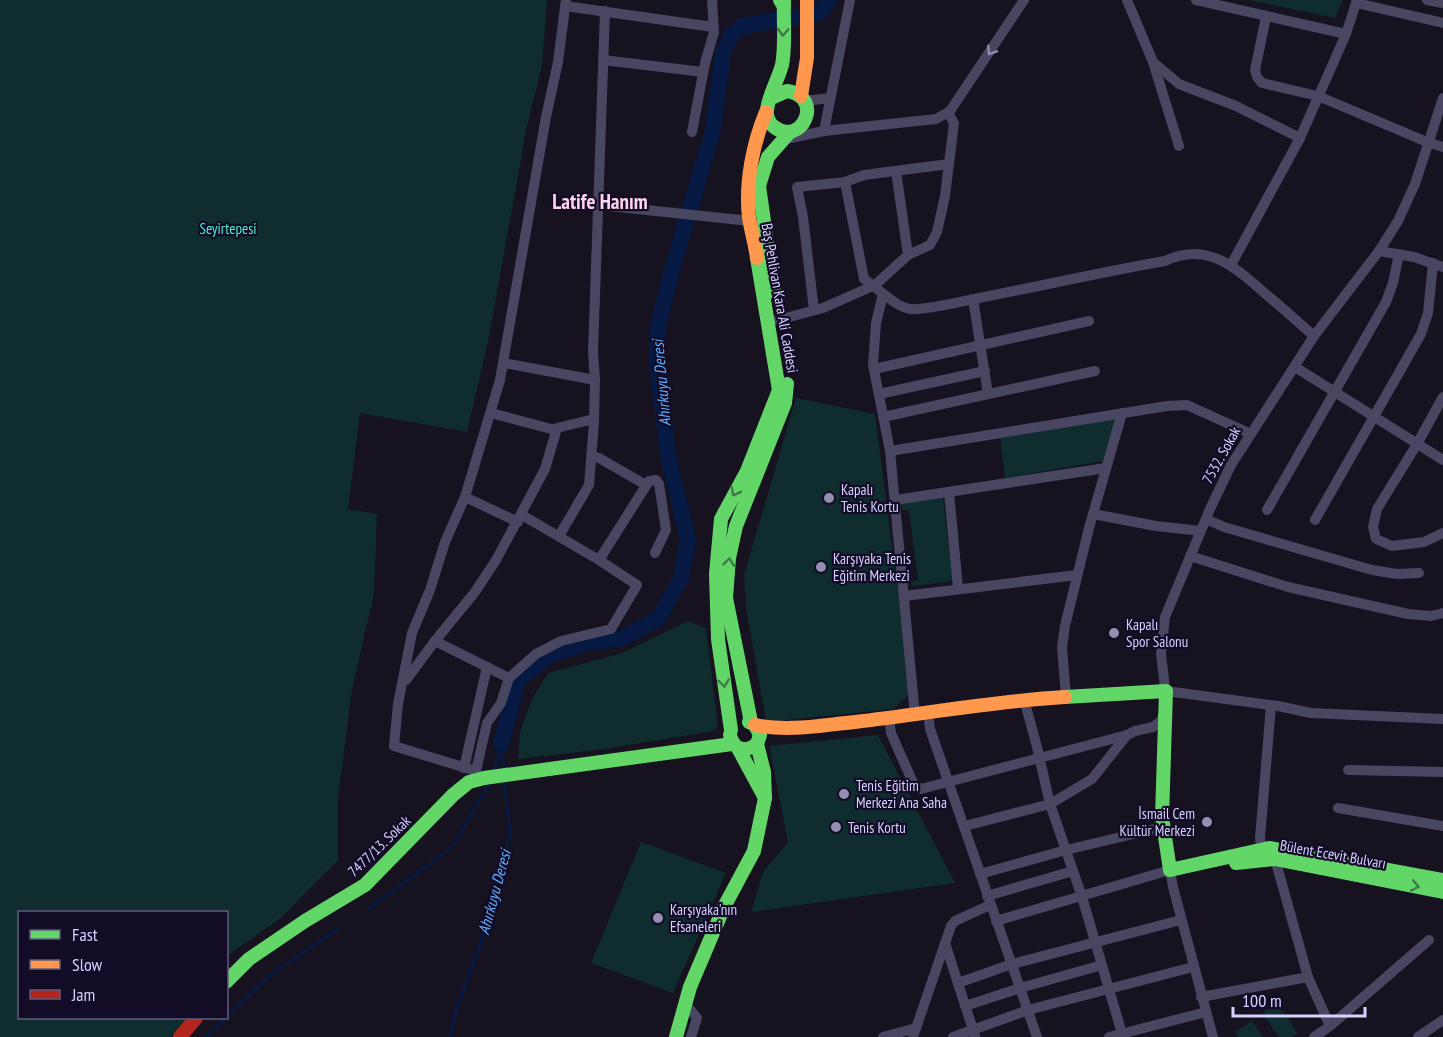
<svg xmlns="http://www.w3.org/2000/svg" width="1443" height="1037" font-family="'PT Sans Narrow',sans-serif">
<rect width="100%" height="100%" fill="#161220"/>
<g fill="#0f2c2f">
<polygon points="0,0 547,0 542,66 527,126 488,342 467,432 360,413 348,509 377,514 374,594 352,690 338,798 338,860 281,918 227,956 226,912 20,912 20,1018 189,1018 170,1037 0,1037"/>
<polygon points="1249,0 1343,0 1335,18"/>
<polygon points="796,398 875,414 911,692 894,709 766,722 746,607 744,575"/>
<polygon points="1117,418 1103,461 1005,478 1000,437"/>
<polygon points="943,498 953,581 912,586 911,582 918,580 909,510 902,510 901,503"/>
<path d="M 688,621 L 706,628 L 718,726 L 713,731 L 604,749 L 519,759 C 516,728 531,699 548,673 L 622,653 Z"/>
<polygon points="878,735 955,883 751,912 763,872 788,842 769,746"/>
<polygon points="641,842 726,873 673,993 591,963"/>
<polygon points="1277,1003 1298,1033 1292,1037 1279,1037 1262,1013"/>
<polygon points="1252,1021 1263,1037 1238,1037 1235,1032"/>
</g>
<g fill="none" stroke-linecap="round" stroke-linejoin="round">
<g stroke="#061943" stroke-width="3">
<polyline points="501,744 504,771"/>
<polyline points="494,771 501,746"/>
<polyline points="368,909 446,852 459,838 472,812 490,783"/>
<polyline points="226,1017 271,975 339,928"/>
<polyline points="206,1037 226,1018"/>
<polyline points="450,1037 456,1010 479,948 494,898 510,833 504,781"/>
</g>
<polyline stroke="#061943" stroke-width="16" points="501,744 518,680 550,655 585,643 623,638 659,618 681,578 688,539 668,456 657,364 657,332 671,273 712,134 723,54 731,35 742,26 819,13 829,0"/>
<g stroke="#484661" stroke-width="10">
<polyline points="1127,0 1153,62 1179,146"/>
<polyline points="1196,0 1346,34"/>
<polyline points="1427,0 1443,3"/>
<polyline points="1356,3 1443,23"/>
<polyline points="565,6 713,27"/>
<polyline points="1266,17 1255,70 1257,77 1262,83 1318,96 1427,142 1443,147"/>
<polyline points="603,60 703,72"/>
<polyline points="1153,62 1179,84 1236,106 1300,138"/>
<polyline points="805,101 830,98"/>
<polyline points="824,131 850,0"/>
<polyline points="692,132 705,63 714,32 712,0"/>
<polyline points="791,138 824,131 936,119 950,111 1024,0"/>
<polyline points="896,171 908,255"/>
<path d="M 845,182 L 864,279 C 878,288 894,306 910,309 C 922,311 965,301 979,298 C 1041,286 1102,272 1165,261 C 1208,240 1237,269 1268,296 C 1284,309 1299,323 1314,336"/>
<polyline points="599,205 750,221"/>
<polyline points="1379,251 1414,257 1443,267"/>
<polyline points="1231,265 1300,138 1346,34 1357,0"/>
<polyline points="883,294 876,323 873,365 890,451 915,715"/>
<polyline points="973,299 988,394"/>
<polyline points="814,310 803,217 797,187 845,182 864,175 949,164"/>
<polyline points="778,320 823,308 875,285 908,255 930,245 937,232 945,196 954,123 948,113"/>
<polyline points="504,363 595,380"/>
<polyline points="1295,367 1443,460"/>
<polyline points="874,369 1089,321"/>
<polyline points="879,394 985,371"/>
<polyline points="1443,397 1417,444 1377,509 1373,527 1376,539 1392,546 1424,542 1443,533"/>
<polyline points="491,413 555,430"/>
<polyline points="883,417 1095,371"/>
<polyline points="890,451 1167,406 1187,405 1251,434"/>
<polyline points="592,456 599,458 646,485"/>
<polyline points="949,492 958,588"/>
<polyline points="465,497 518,522"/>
<polyline points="895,500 1106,468"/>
<polyline points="1267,510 1386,302 1393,283 1399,254"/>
<polyline points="1093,514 1156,526 1201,531"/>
<polyline points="1206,519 1224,527 1372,570 1397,574 1419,573"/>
<polyline points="1315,520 1421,334 1428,313 1433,263"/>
<polyline points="559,536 589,485 594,422 595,380 593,352 605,11"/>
<polyline points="1190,556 1288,587 1408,614 1431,616 1443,613"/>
<polyline points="599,560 649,481 656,480 659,484 666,530 655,553"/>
<polyline points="904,596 1077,575"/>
<polyline points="435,641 509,678 501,703 487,723 476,771 394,746 398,704 412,633 430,590 445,542 465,497 500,380 546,117 558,62 566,0"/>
<polyline points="509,678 536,654 561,641 611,629 637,585 599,560 522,515"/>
<polyline points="406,680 435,641 475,592 496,560 545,469 557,428 594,419"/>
<polyline points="1166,691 1278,706 1311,713 1443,719"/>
<polyline points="1166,696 1161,654 1165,617 1210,509 1231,465 1314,336 1379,251 1398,221 1415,184 1443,98"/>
<polyline points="1066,697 1062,647 1065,626 1089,528 1122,413"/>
<polyline points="1024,699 1037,747 1050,804 1082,897 1123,1037"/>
<polyline points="1271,705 1260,838 1261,849 1275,859 1308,977 1330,1026"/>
<polyline points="928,713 930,729 1037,1037"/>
<polyline points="889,718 891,733 914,785 921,789 1127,735"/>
<polyline points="464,768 487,667"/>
<polyline points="1348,770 1443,772"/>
<polyline points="1338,808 1443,826"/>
<polyline points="965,826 1050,804 1092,779 1127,735 1135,731 1153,727 1161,721 1164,712"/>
<polyline points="980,874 1066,850 1163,827"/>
<polyline points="987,896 1073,871"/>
<polyline points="996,921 1170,870 1173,887 1213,1037"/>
<polyline points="945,943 975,1036"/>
<polyline points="958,983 1012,964 1181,920"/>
<polyline points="1201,997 1308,977"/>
<polyline points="685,1003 697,1018 691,1037"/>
<polyline points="965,1006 1020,988 1102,965"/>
<polyline points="883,1037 916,1028"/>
<polyline points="913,1037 951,926 955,921 990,905"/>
<polyline points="953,1037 1028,1010 1193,967"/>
<polyline points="1109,1037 1206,1012"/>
<polyline points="1314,1037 1330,1026 1429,940"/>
<polyline points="1418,1037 1443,1020"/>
</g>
<g stroke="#63d668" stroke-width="14">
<polyline points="780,0 784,6"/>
<path d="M 771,98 L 787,91 C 826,97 801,149 773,126 C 769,123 766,115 767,110 C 769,94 778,80 782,65 C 786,45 783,21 784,0"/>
<polyline points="774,292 759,186 768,157 790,132"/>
<polyline points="1065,697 1166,691 1162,817 1170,870"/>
<polyline points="751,722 726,598 729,558 736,526 785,403 787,384"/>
<polyline points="731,730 718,639 716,574 721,519 747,471 779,390 757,258"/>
<path d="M 730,735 C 734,750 745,753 757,744"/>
<polyline points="739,750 765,798"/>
<polyline points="1236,863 1275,859 1443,892"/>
<polyline points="1170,870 1269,848 1443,880"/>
<polyline points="226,982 249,959 305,921 365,885 453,795 469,782 484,778 732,744"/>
<polyline points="676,1037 690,987 724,907 754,851 765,798 764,772 757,744 760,735 755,725 749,722"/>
</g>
<g stroke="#ff974d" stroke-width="14">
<polyline points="801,96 807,58 807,0"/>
<path d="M 757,258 C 755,244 751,231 749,217 C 745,183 753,143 766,112"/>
<path d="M 755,725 C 788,732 822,725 855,722 C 925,714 994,701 1065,697"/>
</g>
<polyline stroke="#b3261e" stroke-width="14" points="180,1037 196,1018"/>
</g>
<defs><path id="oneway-chevron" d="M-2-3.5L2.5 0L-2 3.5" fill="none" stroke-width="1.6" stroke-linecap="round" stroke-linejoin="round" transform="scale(1.5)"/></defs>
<g stroke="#3f7b4a">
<use href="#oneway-chevron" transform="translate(783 32) rotate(92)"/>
<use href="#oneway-chevron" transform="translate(735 492) rotate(118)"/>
<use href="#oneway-chevron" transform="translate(729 562) rotate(-83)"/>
<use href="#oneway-chevron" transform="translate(724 683) rotate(83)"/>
<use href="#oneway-chevron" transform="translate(1415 886) rotate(11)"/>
</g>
<use stroke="#908cb0" href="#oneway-chevron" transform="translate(991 51) rotate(123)"/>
<g fill="#948eb1" stroke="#120c26" stroke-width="2">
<circle cx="829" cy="498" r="6"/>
<circle cx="821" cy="567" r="6"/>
<circle cx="1114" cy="633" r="6"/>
<circle cx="844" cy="794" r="6"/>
<circle cx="1207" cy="822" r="6"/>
<circle cx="836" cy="827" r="6"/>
<circle cx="658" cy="918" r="6"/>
</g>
<g text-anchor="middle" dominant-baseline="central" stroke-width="4.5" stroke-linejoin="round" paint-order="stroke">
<g font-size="15" fill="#50eccc" stroke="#120c26">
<text x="228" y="228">Seyirtepesi</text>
</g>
<g font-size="15" fill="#d8d1ff" stroke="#120c26">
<text transform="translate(780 298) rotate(80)">Baş Pehlivan Kara Ali Caddesi</text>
<text transform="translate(1221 455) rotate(-61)">7532. Sokak</text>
<text transform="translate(379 846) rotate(-44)">7477/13. Sokak</text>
<text transform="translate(1333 854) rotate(10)">Bülent Ecevit Bulvarı</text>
</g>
<g font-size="15" fill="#d8d1ff" stroke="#120c26" text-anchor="start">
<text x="841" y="489">Kapalı<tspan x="841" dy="17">Tenis Kortu</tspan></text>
<text x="833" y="558">Karşıyaka Tenis<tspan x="833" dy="17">Eğitim Merkezi</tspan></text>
<text x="1126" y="624">Kapalı<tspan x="1126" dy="17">Spor Salonu</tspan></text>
<text x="856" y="785">Tenis Eğitim<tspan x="856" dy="17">Merkezi Ana Saha</tspan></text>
<text x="1195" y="813" text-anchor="end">İsmail Cem<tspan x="1195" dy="17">Kültür Merkezi</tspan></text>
<text x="848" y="827">Tenis Kortu</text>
<text x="670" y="909">Karşıyaka'nın<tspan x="670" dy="17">Efsaneleri</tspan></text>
</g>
<g font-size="16" font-style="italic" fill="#5faeff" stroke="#120c26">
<text transform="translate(661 383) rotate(-95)">Ahırkuyu Deresi</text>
<text transform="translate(494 892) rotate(-75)">Ahırkuyu Deresi</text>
</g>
<g font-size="21" font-weight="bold" fill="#ffd3ed" stroke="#120c26">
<text x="600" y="201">Latife Hanım</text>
</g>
</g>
<rect x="18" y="911" width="210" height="108" fill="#120c26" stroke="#615b7d" stroke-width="1.5"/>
<rect x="30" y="930" width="30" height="9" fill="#63d668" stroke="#615b7d" stroke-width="1.5"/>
<text x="72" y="941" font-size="18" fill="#d8d1ff">Fast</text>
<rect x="30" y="960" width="30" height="9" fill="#ff974d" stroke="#615b7d" stroke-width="1.5"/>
<text x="72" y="971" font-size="18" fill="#d8d1ff">Slow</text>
<rect x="30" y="990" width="30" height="9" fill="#b3261e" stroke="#615b7d" stroke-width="1.5"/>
<text x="72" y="1001" font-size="18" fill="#d8d1ff">Jam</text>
<path d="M1233 1007v9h132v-9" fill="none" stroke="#d8d1ff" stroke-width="3"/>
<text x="1242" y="1007" font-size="18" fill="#d8d1ff" stroke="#120c26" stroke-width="4.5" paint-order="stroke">100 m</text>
</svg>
